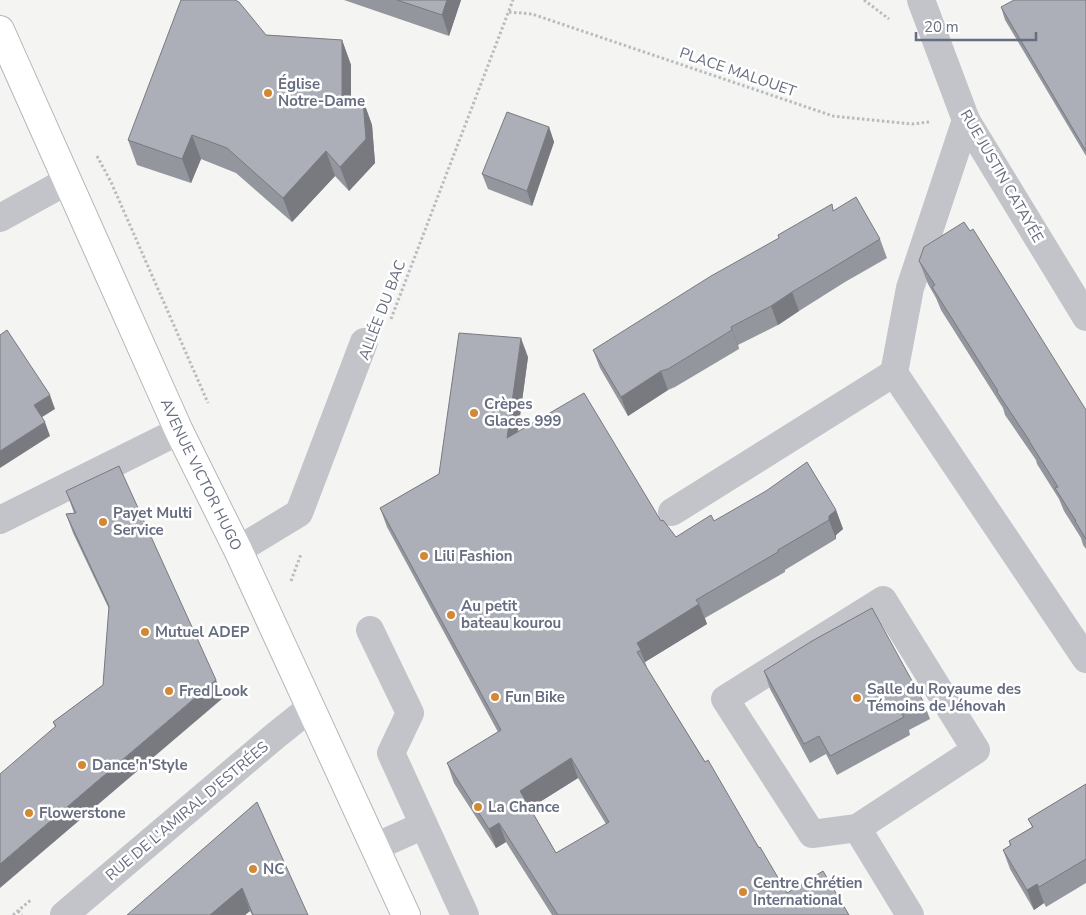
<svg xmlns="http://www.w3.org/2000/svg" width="1086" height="915" font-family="'Nunito Sans',sans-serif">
<rect width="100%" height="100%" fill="#f4f5f2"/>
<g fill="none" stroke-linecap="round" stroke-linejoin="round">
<g stroke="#b4b6ba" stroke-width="30">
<g id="major">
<path id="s1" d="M 0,30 L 179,431 L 238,550 L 406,915"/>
</g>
</g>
<g stroke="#babbbe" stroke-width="3" stroke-dasharray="2.5 2.5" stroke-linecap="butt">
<polyline points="864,0 889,19"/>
<polyline points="509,12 532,14 833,116 912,124 929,122"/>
<polyline points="97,156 111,182 208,403"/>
<polyline points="391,319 513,0"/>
<polyline points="291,581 301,554"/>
<polyline points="18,911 22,915"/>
<polyline points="13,915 32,899"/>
</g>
<g stroke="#c3c4c9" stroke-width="28">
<polyline points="921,0 966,120 1086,317"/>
<polyline points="966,120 910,288 894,373 1086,659"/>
<polyline points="0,218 67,181"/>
<polyline points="672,512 894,373"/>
<polyline points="0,520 179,431"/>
<polyline points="238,550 299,513 364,342"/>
<polygon points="883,600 976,750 857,828 812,834 725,699"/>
<polyline points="370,630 410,713 391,753 465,915"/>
<polyline points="857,828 910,915"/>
<polyline points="375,847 424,825"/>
<polyline points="64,915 275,736 310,708"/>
</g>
<use href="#major" stroke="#fff" stroke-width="28"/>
</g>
<g fill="#94969d" fill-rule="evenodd">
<polygon points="344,0 461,0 449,36"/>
<polygon points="1086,0 1086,156 1005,20 1001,7"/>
<polygon points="266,35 342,40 351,65 351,99 363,100 372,125 375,163 349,191 335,176 292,222 236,173 201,159 191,183 137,165 128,140"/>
<polygon points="549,127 554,142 532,206 488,189 482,174"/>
<polygon points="834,210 880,239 887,258 845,282 799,311 778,325 738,345 739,349 675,387 668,390 628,416 600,368 593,350"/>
<polygon points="919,261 1086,410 1086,549 1083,545 1081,538 1064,511 1059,499 1037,464 1036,460 1005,415 1003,408 941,310 936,298 928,284"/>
<path d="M 528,357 L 518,432 L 661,521 L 676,537 L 714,521 L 836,510 L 843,529 L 836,535 L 836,539 L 785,570 L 785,572 L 705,618 L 707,624 L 645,662 L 648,670 L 787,893 L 849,915 L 552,915 L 506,842 L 496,848 L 454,783 L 447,763 L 498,732 L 387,527 L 380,508 L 439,474 ZM 578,778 L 606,824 L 556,853 L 530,808 Z"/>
<polygon points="66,491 216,680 223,698 55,727 53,722 103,685 109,609 73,533 66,514 74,513"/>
<polygon points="764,671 923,701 930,719 909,730 910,735 837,775 826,754 810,763 770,689"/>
<polygon points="1086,784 1086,883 1046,907 1044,903 1034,910 1010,869 1003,850 1010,846 1009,841 1032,827 1028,819"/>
<polygon points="288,873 308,915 252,915 250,911 245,915 127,915"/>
</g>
<g fill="#787a80">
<polygon points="447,0 461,0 449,36 442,15"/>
<polygon points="342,40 351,65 351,122 342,98"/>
<polygon points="363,100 372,125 375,163 349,191 340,167"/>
<polygon points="549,127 554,142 532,206 527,191"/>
<polygon points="192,135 201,159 191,183 182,159"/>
<polygon points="326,151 335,176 292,222 283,198"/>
<polygon points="792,292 799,311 778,325 771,306"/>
<polygon points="731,327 738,345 739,349 732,330"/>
<polygon points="521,338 528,357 514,458 507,438"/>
<polygon points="661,371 668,390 628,416 621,397"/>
<polygon points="50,395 55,409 39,419 34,405"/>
<polygon points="45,422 50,436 0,468 0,451"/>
<polygon points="836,510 843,529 836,535 836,539 829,520 829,516"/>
<polygon points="699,604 707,624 645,662 637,643"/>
<polygon points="216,680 223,698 0,888 0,864"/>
<polygon points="571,758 578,778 527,810 520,791"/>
<polygon points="499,823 506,842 496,848 489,829"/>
<polygon points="1037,884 1044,903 1034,910 1027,890"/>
<polygon points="242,888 250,911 245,915 210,915"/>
</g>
<g fill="#acafb7" stroke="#787a80" fill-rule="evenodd">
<polygon points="181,0 235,0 239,2 266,35 342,40 342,98 363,100 366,139 340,167 326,151 283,198 227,148 192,135 182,159 128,140"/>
<polygon points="397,0 447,0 442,15"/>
<polygon points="1014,0 1086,0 1086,151 1001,7"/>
<polygon points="507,112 549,127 527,191 482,174"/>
<polygon points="856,197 880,239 839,264 792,292 771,306 731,327 732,330 668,369 661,371 621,397 593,350 711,276 779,238 778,235 832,204 833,211"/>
<polygon points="964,222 970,231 973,229 1086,410 1086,539 1075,521 1076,521 1055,488 1058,487 1029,441 1029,440 997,392 998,391 932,287 935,285 919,261 924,247"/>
<polygon points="7,330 50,395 34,405 45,422 0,451 0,335"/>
<path d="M 459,333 L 521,338 L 507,438 L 584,393 L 661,521 L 663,520 L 676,537 L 711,515 L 714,521 L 766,491 L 807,462 L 836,510 L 829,516 L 829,520 L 778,550 L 778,552 L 696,600 L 699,604 L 637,643 L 641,650 L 637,652 L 705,762 L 708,760 L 759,848 L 760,847 L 787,893 L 823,871 L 849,915 L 558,915 L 499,823 L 489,829 L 447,763 L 501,730 L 380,508 L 439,474 ZM 571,758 L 609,822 L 556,853 L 520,791 Z"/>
<polygon points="119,466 216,680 0,864 0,774 56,726 53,722 103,685 109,606 66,514 76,513 66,491"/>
<polygon points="872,608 923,701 901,713 904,717 830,756 819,736 804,744 764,671 812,641"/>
<polygon points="1086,784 1086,859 1039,887 1037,884 1027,890 1003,850 1011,845 1009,841 1033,827 1028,819"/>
<polygon points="257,802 308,915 253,915 242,888 210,915 127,915"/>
</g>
<g fill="#d38833" stroke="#fff" stroke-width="2">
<circle cx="268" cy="93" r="5"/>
<circle cx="474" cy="413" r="5"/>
<circle cx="103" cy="522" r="5"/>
<circle cx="424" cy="556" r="5"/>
<circle cx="451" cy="615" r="5"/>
<circle cx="145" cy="632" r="5"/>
<circle cx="169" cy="691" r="5"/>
<circle cx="495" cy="697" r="5"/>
<circle cx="857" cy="698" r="5"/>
<circle cx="82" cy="765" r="5"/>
<circle cx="478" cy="807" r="5"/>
<circle cx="29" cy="813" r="5"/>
<circle cx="253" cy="869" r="5"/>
<circle cx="743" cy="892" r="5"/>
</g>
<g text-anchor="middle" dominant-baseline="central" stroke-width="5" stroke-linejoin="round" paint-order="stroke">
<g font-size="15" fill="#666d80" stroke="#fff">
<text transform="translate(738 72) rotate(19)">PLACE MALOUET</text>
<text transform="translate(1002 176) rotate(60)">RUE JUSTIN CATAYÉE</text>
<text transform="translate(382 310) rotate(-69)">ALLÉE DU BAC</text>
<text stroke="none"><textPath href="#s1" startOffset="488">AVENUE VICTOR HUGO</textPath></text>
<text transform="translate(187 811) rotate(-40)">RUE DE L'AMIRAL D'ESTRÉES</text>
</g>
<g font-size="15" font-weight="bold" fill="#666d80" stroke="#fff" text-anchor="start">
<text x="278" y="84">Église<tspan x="278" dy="17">Notre-Dame</tspan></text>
<text x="484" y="404">Crèpes<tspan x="484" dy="17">Glaces 999</tspan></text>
<text x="113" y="513">Payet Multi<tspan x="113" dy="17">Service</tspan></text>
<text x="434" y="556">Lili Fashion</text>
<text x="461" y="606">Au petit<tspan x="461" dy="17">bateau kourou</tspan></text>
<text x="155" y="632">Mutuel ADEP</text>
<text x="867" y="689">Salle du Royaume des<tspan x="867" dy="17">Témoins de Jéhovah</tspan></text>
<text x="179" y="691">Fred Look</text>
<text x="505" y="697">Fun Bike</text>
<text x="92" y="765">Dance'n'Style</text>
<text x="488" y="807">La Chance</text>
<text x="39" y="813">Flowerstone</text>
<text x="263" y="869">NC</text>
<text x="753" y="883">Centre Chrétien<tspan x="753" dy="17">International</tspan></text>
</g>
</g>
<path d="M916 32v8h120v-8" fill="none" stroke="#666d80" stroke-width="2.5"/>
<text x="924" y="32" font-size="15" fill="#666d80" stroke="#ffffff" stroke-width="4" paint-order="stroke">20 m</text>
</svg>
